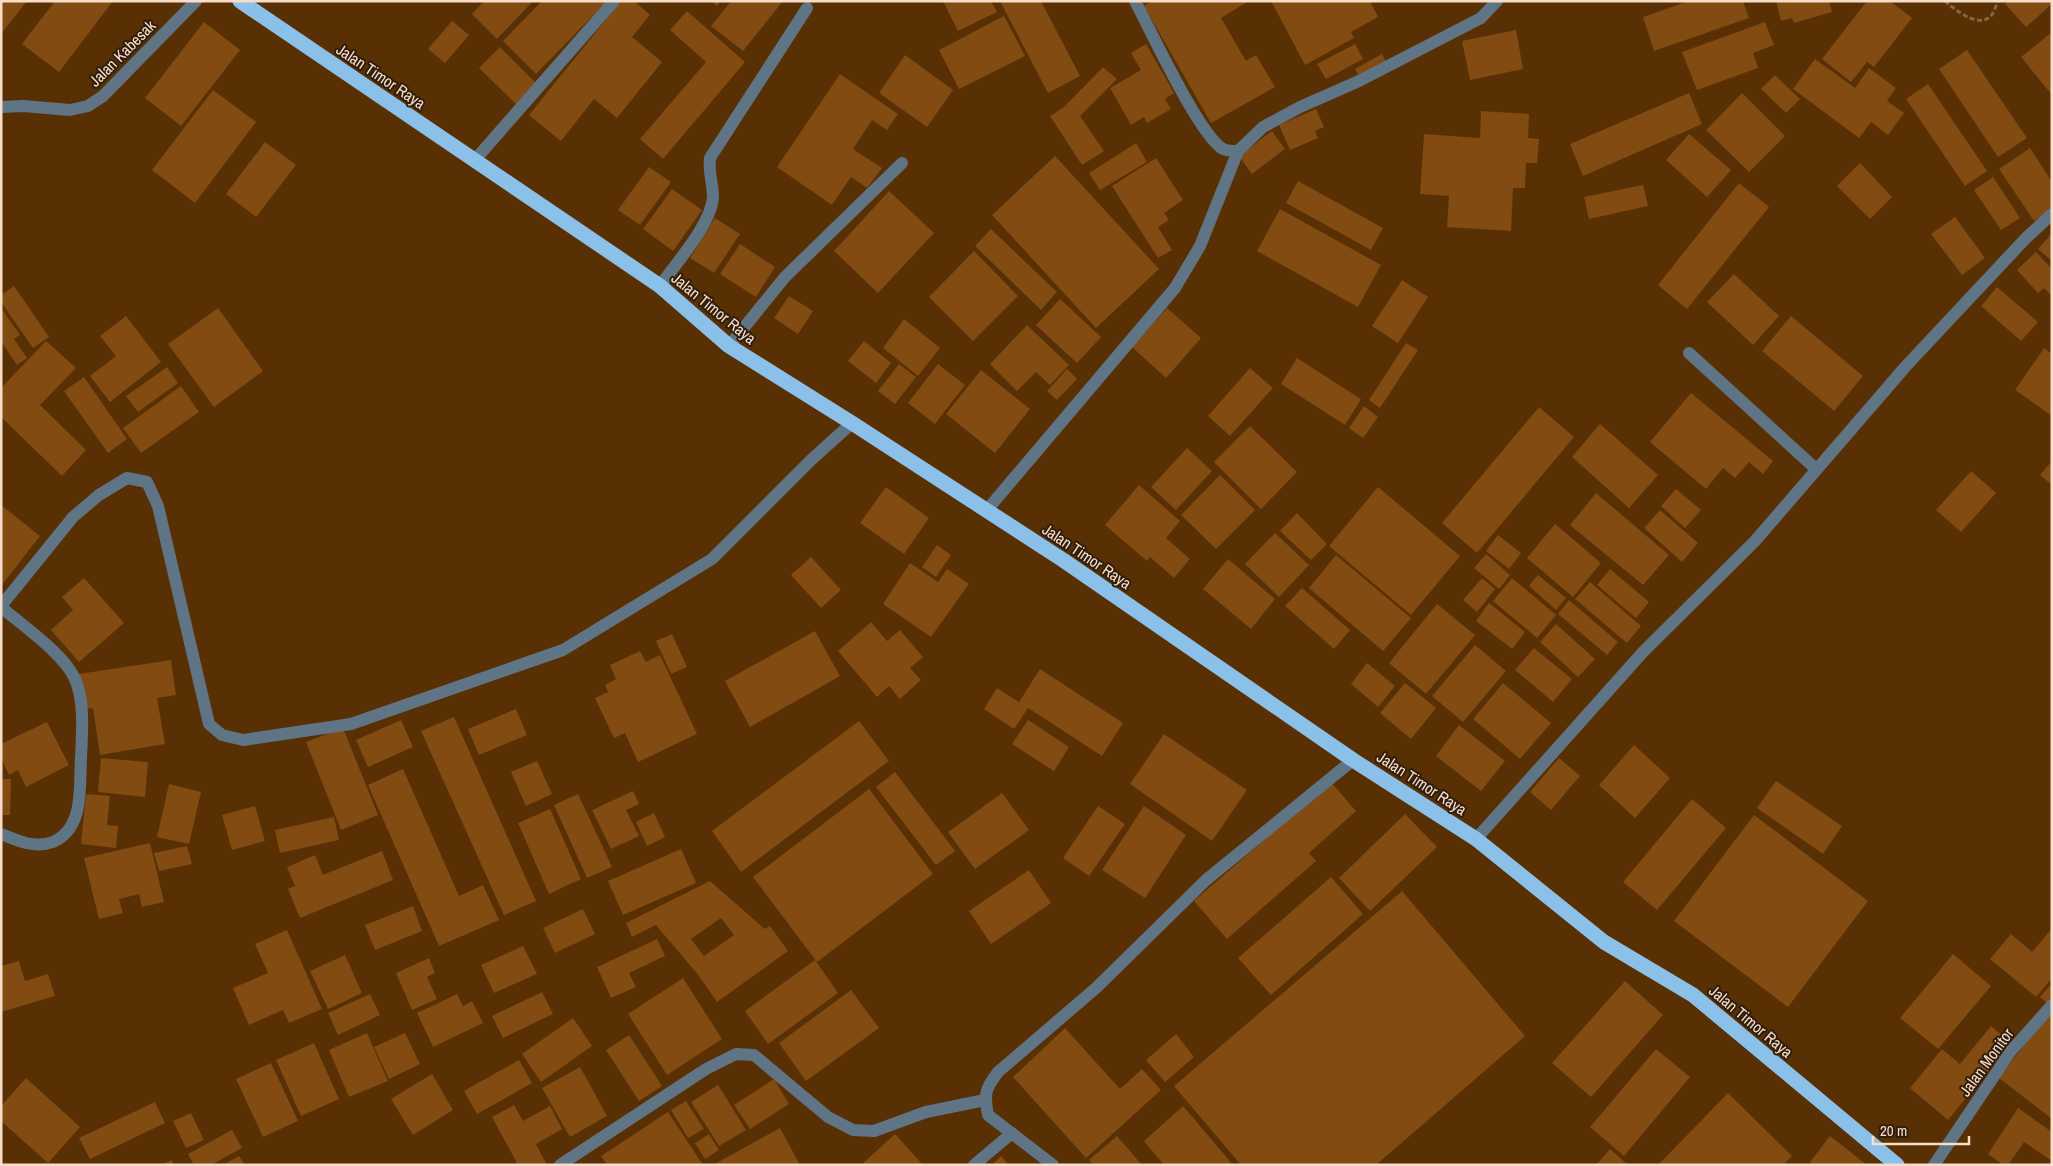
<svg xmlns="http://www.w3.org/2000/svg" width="2053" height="1166" font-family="'Archivo Narrow',sans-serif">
<rect width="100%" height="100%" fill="#583004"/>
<g fill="#814b12" fill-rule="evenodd">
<polygon points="1,1 27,1 1,34"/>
<polygon points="55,1 113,1 59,72 22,44"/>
<polygon points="484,1 533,1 497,39 472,14"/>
<polygon points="542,1 607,1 536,74 503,41"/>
<polygon points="621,1 634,1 650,15 632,37 662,62 617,118 594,99 561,141 529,115"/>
<polygon points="710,1 721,1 717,6"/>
<polygon points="731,1 783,1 743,51 711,26"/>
<polygon points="943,1 991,1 997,12 958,31"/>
<polygon points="1000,1 1041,1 1080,76 1048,93"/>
<polygon points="1152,1 1249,1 1221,18 1246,61 1256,55 1275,87 1211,123 1144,6"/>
<polygon points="1271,1 1370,1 1378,17 1351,32 1354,38 1305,65"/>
<polygon points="1689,1 1743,1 1749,18 1654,51 1643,17"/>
<polygon points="1776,1 1829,1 1832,12 1794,23 1792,18 1781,21"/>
<polygon points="1867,1 1890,1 1912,18 1874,67 1867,62 1851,82 1822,59"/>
<polygon points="2008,1 2052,1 2052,4 2026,27 2005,4"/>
<polygon points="687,11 745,62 663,159 640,139 706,62 670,30"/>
<polygon points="1004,16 1025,56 959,89 939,50"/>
<polygon points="452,21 469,35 445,63 428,49"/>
<polygon points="204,22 240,50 181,126 145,98"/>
<polygon points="1765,22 1774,45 1753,53 1758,68 1697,90 1682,52"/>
<polygon points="1516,30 1523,69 1470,80 1462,41"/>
<polygon points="2052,32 2052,95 2021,57"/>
<polygon points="1146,44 1174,93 1165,99 1171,109 1147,123 1144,117 1131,125 1110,88 1141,70 1131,53"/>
<polygon points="1355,44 1363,59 1326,79 1317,64"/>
<polygon points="500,47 536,83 516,104 479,68"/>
<polygon points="1967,50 2027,138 1998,157 1939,69"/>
<polygon points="1382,54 1388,65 1361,80 1355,69"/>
<polygon points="905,55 953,90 927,127 879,93"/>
<polygon points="1815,59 1855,88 1869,68 1896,88 1887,101 1904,113 1888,135 1871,122 1859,138 1793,89"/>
<polygon points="1103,67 1117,79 1080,116 1104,151 1082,165 1050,116 1064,107"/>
<polygon points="840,74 898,114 887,130 872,120 853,149 882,168 867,188 851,177 832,205 777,167"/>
<polygon points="1775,75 1800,99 1786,113 1761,89"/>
<polygon points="1928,84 1987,171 1965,186 1906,99"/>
<polygon points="213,90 256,122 195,203 152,170"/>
<polygon points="1689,93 1702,124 1583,176 1570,144"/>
<polygon points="1742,93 1785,136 1749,172 1706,130"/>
<polygon points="1316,109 1324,127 1315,131 1318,138 1290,150 1279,125"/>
<polygon points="1481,111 1529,114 1528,138 1539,139 1537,163 1526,163 1525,188 1513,188 1511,231 1447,227 1449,196 1420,194 1424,134 1480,138"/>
<polygon points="1272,131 1285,149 1252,174 1239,156"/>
<polygon points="1689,134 1731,170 1707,197 1666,160"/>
<polygon points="265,142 296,165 256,217 226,194"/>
<polygon points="1136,143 1147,162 1100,190 1089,173"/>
<polygon points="2030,148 2052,182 2052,209 2034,221 1999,169"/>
<polygon points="1055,156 1159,269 1096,328 992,215"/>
<polygon points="1156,158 1183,200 1164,213 1169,220 1158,227 1172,250 1158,258 1112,186"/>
<polygon points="1860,163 1892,197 1870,219 1837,186"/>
<polygon points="649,167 671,182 640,225 618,210"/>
<polygon points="1993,177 2020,218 2001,230 1974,190"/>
<polygon points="1298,181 1383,228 1371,250 1286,203"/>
<polygon points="1739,183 1769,207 1687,309 1658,285"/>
<polygon points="1643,185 1648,206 1589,219 1584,197"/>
<polygon points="672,189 702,210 673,251 643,229"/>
<polygon points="889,191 934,233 878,293 834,251"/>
<polygon points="1280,209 1381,265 1358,307 1257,251"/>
<polygon points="1955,217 1985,258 1962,275 1931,234"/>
<polygon points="715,218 740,234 714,273 690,258"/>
<polygon points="991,229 1057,292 1041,310 975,246"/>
<polygon points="2052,233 2052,261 2038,249"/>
<polygon points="740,244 775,267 756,297 720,274"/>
<polygon points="974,251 1018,296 973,341 929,297"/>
<polygon points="2036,252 2052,269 2052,296 2044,288 2038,293 2017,270"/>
<polygon points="1734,274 1779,316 1753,345 1707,302"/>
<polygon points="1402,280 1428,297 1398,343 1372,326"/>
<polygon points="14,286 49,337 33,348 1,302 1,295"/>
<polygon points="1997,287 2038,322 2021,341 1981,306"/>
<polygon points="789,296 813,311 798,334 774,318"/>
<polygon points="1060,299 1101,337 1077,363 1036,325"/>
<polygon points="1,308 20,335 14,339 27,358 17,365 1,341"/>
<polygon points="218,308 263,371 214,407 168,344"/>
<polygon points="1167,308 1201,338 1166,378 1132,347"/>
<polygon points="126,316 161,362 110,402 90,376 116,356 100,336"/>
<polygon points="1791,316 1863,376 1834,411 1762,351"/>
<polygon points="904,319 940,348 918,376 883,348"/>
<polygon points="1027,325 1069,365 1050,385 1036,372 1017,391 990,364"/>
<polygon points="46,341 76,368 40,405 86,450 62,476 1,417 1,388"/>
<polygon points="864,341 891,363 876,383 848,361"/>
<polygon points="1406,343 1418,350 1380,408 1369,400"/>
<polygon points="2044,348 2052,354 2052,416 2015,390"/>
<polygon points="1297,358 1361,399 1345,425 1281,384"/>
<polygon points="899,364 916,377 895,404 878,391"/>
<polygon points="938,364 965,385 935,424 908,403"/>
<polygon points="167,367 178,383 138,412 126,396"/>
<polygon points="1250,368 1273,388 1230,436 1208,416"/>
<polygon points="1067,369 1077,379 1057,400 1047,391"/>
<polygon points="981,370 1030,409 995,453 946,414"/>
<polygon points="84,377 127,439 108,453 64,391"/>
<polygon points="181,386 199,412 141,453 123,428"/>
<polygon points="1691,393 1773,461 1763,474 1749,462 1735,478 1723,468 1706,489 1650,442"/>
<polygon points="1364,406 1378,417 1363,438 1349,428"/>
<polygon points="1539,407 1574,437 1477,553 1442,523"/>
<polygon points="1600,424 1658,475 1629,508 1572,457"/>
<polygon points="1250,426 1297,472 1261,509 1214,462"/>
<polygon points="1187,448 1212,471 1176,510 1151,487"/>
<polygon points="2052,461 2052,485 2040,475"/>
<polygon points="1971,471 1996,493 1961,532 1936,510"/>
<polygon points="1220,475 1255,510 1216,549 1181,515"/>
<polygon points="1139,485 1180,521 1166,538 1190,559 1174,578 1150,557 1147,561 1105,525"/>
<polygon points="886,487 929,518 904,554 860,523"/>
<polygon points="1378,487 1460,556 1411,615 1329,546"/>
<polygon points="1676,489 1701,510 1685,528 1661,506"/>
<polygon points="1596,493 1669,555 1643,585 1570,525"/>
<polygon points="1,505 40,536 1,586"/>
<polygon points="1660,510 1698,543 1682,562 1644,528"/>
<polygon points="1297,513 1327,544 1311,560 1280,531"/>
<polygon points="1555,524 1601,563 1573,597 1527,558"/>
<polygon points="1275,533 1309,565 1279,597 1245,564"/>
<polygon points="1498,535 1521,553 1509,569 1486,551"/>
<polygon points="937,545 951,555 936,577 922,567"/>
<polygon points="1486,554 1510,575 1499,589 1474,568"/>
<polygon points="1336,555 1411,618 1383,651 1309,588"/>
<polygon points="811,557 841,590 821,608 791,575"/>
<polygon points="1228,559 1275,599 1251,629 1203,589"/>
<polygon points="910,563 938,582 947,569 969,584 931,637 883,604"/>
<polygon points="1610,569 1649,602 1636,618 1597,585"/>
<polygon points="1538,575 1566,598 1556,610 1529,586"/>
<polygon points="84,578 124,623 79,662 51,630 73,610 62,597"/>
<polygon points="1482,578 1495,589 1477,612 1463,600"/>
<polygon points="1512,578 1556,615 1537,638 1493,601"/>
<polygon points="1590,582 1641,626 1627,643 1575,599"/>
<polygon points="1302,588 1350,630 1334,649 1285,606"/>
<polygon points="1569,600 1618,642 1607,655 1558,614"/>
<polygon points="1489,603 1525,632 1512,649 1476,621"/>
<polygon points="1437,604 1475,635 1426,694 1389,663"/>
<polygon points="871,622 887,641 900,630 923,657 910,668 921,680 900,699 889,686 877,697 838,651"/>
<polygon points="1556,624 1595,659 1578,677 1540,642"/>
<polygon points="815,631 840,676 750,727 725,681"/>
<polygon points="672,634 687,667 671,674 656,641"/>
<polygon points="1475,645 1506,671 1463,722 1432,696"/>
<polygon points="1534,648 1572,679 1553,702 1515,670"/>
<polygon points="640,651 646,662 660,655 697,734 638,762 625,733 614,738 595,698 608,692 605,685 616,679 610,665"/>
<polygon points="171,660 176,695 157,698 165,744 100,755 93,708 85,709 79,674"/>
<polygon points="1367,663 1395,686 1378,707 1351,684"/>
<polygon points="1040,669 1123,723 1102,756 1028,708 1014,729 984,709 997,688 1019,702"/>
<polygon points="1405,683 1436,708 1411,739 1380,713"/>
<polygon points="1503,683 1551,723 1520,759 1473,719"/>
<polygon points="516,709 527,735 479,755 468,729"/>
<polygon points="454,717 536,901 504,915 421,731"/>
<polygon points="401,720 413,747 368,767 356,740"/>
<polygon points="1028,720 1069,747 1054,771 1012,744"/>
<polygon points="859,721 889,761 741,872 712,831"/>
<polygon points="47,722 69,765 26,787 18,770 9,775 1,758 1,744"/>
<polygon points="1459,725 1505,761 1481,791 1436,756"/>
<polygon points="343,728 378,815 341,830 306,742"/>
<polygon points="1164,734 1247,790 1212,841 1130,784"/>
<polygon points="1634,745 1670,778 1635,818 1599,785"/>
<polygon points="101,758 148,762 145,797 98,792"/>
<polygon points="1559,758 1580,776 1551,810 1530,792"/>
<polygon points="537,761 552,794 526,806 511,772"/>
<polygon points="403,769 459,896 483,885 499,920 439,946 368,785"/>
<polygon points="895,772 955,851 936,865 876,787"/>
<polygon points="1,779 11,779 10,815 1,815"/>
<polygon points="1776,781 1842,826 1823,854 1757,808"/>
<polygon points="1331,782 1356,811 1309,853 1316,861 1227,939 1194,901"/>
<polygon points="169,784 201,792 189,844 157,837"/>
<polygon points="869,789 933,874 817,962 753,877"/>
<polygon points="633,791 639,804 626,810 639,836 611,849 592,810"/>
<polygon points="1002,793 1029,830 975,869 948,832"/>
<polygon points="86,794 110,796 107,825 118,826 116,848 81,844"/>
<polygon points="578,794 612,867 587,878 554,805"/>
<polygon points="1692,799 1726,828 1657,910 1623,882"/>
<polygon points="255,806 265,841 232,850 222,815"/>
<polygon points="1098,806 1125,824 1089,876 1063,858"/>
<polygon points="1144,806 1186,835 1145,898 1102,870"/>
<polygon points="550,809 581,879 549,894 518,823"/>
<polygon points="654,813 665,837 647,846 636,822"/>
<polygon points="1405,814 1437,847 1370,911 1339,878"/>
<polygon points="1754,815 1868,901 1788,1007 1674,921"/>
<polygon points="334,817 339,840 280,853 275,830"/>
<polygon points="150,843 164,902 142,907 139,894 119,899 123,913 99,919 84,858"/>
<polygon points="187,846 192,864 159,871 154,853"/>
<polygon points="681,849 696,883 623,915 608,881"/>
<polygon points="382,851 393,880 300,918 288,889 295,886 287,867 315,855 323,875"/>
<polygon points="1029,870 1051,903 991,944 969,911"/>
<polygon points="1331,877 1363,914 1271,995 1238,958"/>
<path d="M 710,881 L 765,929 L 770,926 L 788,951 L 717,1002 L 699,976 L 656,925 L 632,937 L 626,923 ZM 721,918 L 734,935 L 704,956 L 691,939 Z"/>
<polygon points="1402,891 1525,1036 1376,1165 1241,1165 1174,1086"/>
<polygon points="413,906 422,931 375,950 365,925"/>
<polygon points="583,909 595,934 555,953 543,928"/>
<polygon points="2052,928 2052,978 2036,997 1990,959 2011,934 2032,952"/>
<polygon points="287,930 322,1009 289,1023 283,1010 249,1025 233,988 268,973 255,944"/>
<polygon points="657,939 665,956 629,973 636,987 611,998 597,967"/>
<polygon points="523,946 537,974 494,993 481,965"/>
<polygon points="1953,954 1991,986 1938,1049 1900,1018"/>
<polygon points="345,955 362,993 328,1009 310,971"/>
<polygon points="429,958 435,973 427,977 437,999 412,1010 396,973"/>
<polygon points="815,960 838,993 768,1044 745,1011"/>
<polygon points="19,961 25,981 48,974 55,996 1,1012 1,966"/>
<polygon points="683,978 722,1039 667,1075 628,1014"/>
<polygon points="1625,981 1663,1015 1591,1097 1552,1063"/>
<polygon points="2052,983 2052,1004 2050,1006 2040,997"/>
<polygon points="851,990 879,1028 806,1081 779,1043"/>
<polygon points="542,992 553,1014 503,1038 492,1016"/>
<polygon points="370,994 380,1015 338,1035 328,1013"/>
<polygon points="457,994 463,1006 472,1001 483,1023 433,1047 417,1013"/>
<polygon points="2052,1009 2052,1119 1999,1078"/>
<polygon points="573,1018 592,1046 541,1082 522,1054"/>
<polygon points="1991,1026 2011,1043 1948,1120 1910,1088 1942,1049 1960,1064"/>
<polygon points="1065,1028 1120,1089 1142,1069 1161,1090 1086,1158 1013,1077"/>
<polygon points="367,1033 388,1081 349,1097 329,1050"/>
<polygon points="405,1033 420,1064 389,1079 374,1047"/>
<polygon points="1176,1034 1194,1057 1165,1082 1146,1060"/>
<polygon points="629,1035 662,1086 639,1101 606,1050"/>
<polygon points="314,1043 339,1099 301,1116 276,1060"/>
<polygon points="1656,1049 1690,1077 1624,1156 1590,1127"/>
<polygon points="519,1060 532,1083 477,1114 464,1091"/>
<polygon points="271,1063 298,1121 263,1137 236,1079"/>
<polygon points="580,1067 607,1116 570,1137 542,1088"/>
<polygon points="432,1074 453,1110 413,1135 391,1099"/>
<polygon points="26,1078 80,1127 48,1163 1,1121 1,1106"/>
<polygon points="774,1079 789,1104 750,1129 734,1105"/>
<polygon points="718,1085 746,1130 719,1146 691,1102"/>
<polygon points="1728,1093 1792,1156 1783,1165 1658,1165"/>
<polygon points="686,1101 704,1129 688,1138 671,1110"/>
<polygon points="155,1102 165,1123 90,1159 79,1138"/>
<polygon points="514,1105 523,1121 550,1106 562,1129 536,1144 547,1165 518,1165 492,1117"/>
<polygon points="1183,1106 1233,1165 1164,1165 1144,1141"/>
<polygon points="2018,1108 2052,1132 2052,1161 2024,1142 2008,1165 2003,1165 1988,1154"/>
<polygon points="668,1112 703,1165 607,1165 601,1156"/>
<polygon points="191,1113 204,1140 186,1148 173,1121"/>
<polygon points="780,1128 800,1165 713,1165"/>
<polygon points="232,1130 242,1148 211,1165 194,1165 188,1154"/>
<polygon points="709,1134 719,1150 705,1159 695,1143"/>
<polygon points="895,1134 923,1165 861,1165"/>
<polygon points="1117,1136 1142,1165 1093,1165 1089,1160"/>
<polygon points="1830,1136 1867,1165 1813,1165 1810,1162"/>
<polygon points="1610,1149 1628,1165 1596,1165"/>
<polygon points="239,1156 245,1165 223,1165"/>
<polygon points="1001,1156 1009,1165 992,1165"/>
<polygon points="172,1160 174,1165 161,1165"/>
</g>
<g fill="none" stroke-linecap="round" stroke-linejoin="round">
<path stroke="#886540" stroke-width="3" stroke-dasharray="5 2.5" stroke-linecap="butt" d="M 1945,1 C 1954,9 1978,29 1991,16 C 1994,12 1996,6 1998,1"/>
<g stroke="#5f7484" stroke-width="12">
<path d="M 1135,1 C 1151,31 1199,135 1223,149 C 1227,151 1234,151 1238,151"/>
<polyline points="1,107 23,106 70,110 88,106 103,96 196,1"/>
<polyline points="474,161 614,1"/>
<path d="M 660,286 C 676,263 711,225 713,197 C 713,183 708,172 710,158 L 807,8"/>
<polyline points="729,346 785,277 902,163"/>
<polyline points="1689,353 1816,469"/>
<polyline points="987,510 1175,288 1200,246 1238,151 1263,127 1300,107 1359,81 1481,18 1497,1"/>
<polyline points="1,606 73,517 99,495 127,478 147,482 158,506 209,724 222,735 243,740 351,724 563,650 712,559 811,460 852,423"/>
<path d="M 1,607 C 22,625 64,654 75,679 C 85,702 82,733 81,758 C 79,787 85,828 53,842 C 45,845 35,845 26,843 C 18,841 9,837 1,834"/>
<polyline points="1476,839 1643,652 1755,541 1906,366 2026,238 2052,214"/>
<polyline points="560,1165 706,1069 736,1054 754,1055 828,1117 853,1130 874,1131 926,1112 985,1100"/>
<polyline points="974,1165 1012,1133"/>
<path d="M 1053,1165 L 988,1115 C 984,1094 985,1089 998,1072 L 1096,988 L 1206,880 L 1353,760"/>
<polyline points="1934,1165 2011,1051 2052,1005"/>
</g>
<polyline stroke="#8bc1e8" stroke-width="15" points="240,1 660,286 729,346 852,423 1063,560 1353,760 1476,839 1604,942 1693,995 1897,1165"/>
</g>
<g text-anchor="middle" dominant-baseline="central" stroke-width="4" stroke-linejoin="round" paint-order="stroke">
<g font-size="16" fill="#f8deca" stroke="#301e0d">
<text transform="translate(122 53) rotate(-45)">Jalan Kabesak</text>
<text transform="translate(381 76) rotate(34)">Jalan Timor Raya</text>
<text transform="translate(714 308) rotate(39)">Jalan Timor Raya</text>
<text transform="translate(1087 556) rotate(34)">Jalan Timor Raya</text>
<text transform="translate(1422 783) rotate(33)">Jalan Timor Raya</text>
<text transform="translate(1751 1021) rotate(40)">Jalan Timor Raya</text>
<text transform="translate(1986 1062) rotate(-54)">Jalan Monitor</text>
</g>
</g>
<rect width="2053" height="1166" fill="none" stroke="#f8deca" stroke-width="5"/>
<path d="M1873 1136v8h96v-8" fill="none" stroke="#f8deca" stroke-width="2.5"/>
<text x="1880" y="1136" font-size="15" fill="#f8deca" stroke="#301e0d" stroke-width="4" paint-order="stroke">20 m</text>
</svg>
